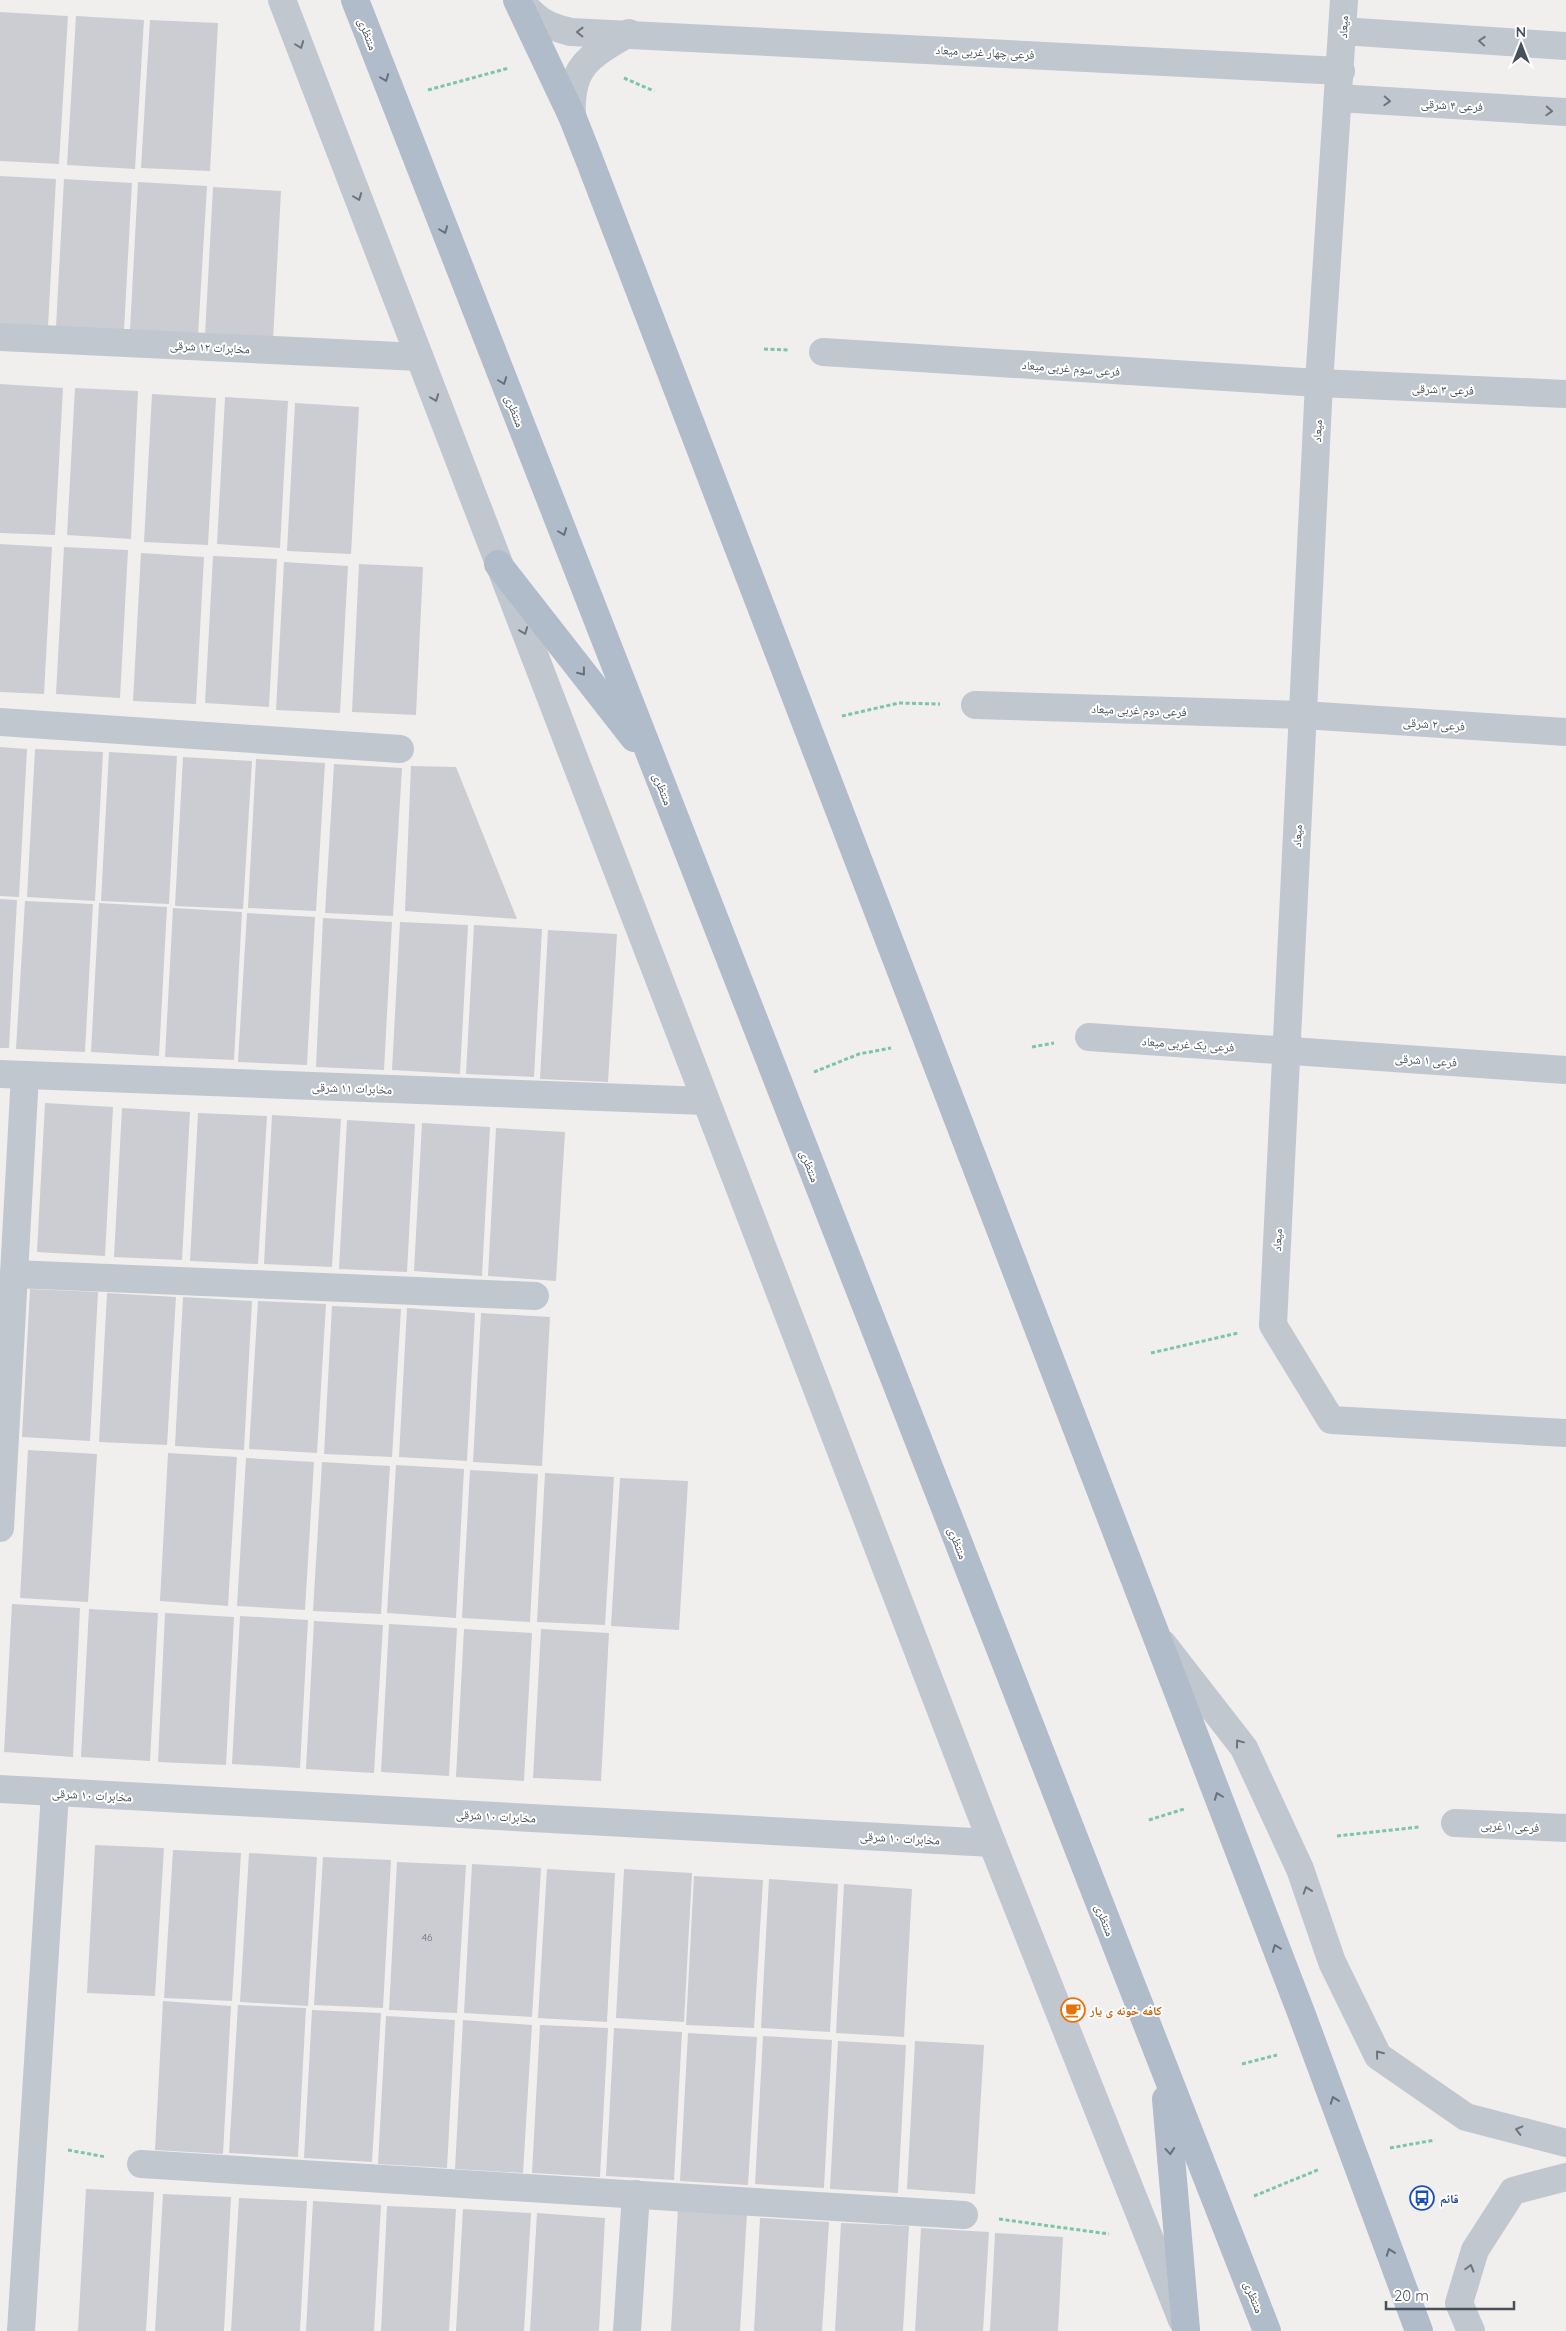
<svg xmlns="http://www.w3.org/2000/svg" width="1566" height="2331" font-family="Quicksand,'Noto Naskh Arabic',sans-serif">
<rect width="100%" height="100%" fill="#f1eeee"/>
<g fill="#cccdd2">
<polygon points="0,12 68,16 59,164 0,161"/>
<polygon points="76,16 144,20 135,169 67,165"/>
<polygon points="150,20 218,23 210,171 141,168"/>
<polygon points="0,176 56,179 48,327 0,324"/>
<polygon points="64,179 132,183 124,331 56,327"/>
<polygon points="138,182 207,186 198,335 130,330"/>
<polygon points="213,187 281,191 273,340 205,335"/>
<polygon points="0,384 63,388 55,535 0,533"/>
<polygon points="75,388 138,391 131,539 67,535"/>
<polygon points="152,394 216,398 208,545 144,542"/>
<polygon points="225,397 288,401 280,548 217,544"/>
<polygon points="295,403 359,407 351,554 287,551"/>
<polygon points="0,544 52,547 44,694 0,692"/>
<polygon points="64,547 128,550 120,698 56,694"/>
<polygon points="141,553 204,557 196,704 133,701"/>
<polygon points="213,556 277,559 269,707 205,703"/>
<polygon points="284,562 348,566 340,713 276,710"/>
<polygon points="359,564 423,567 416,715 352,712"/>
<polygon points="0,747 27,749 19,897 0,896"/>
<polygon points="35,749 103,752 95,901 27,897"/>
<polygon points="109,752 177,756 169,904 101,901"/>
<polygon points="183,757 252,761 243,909 175,906"/>
<polygon points="256,759 325,763 316,911 248,908"/>
<polygon points="334,764 402,768 393,916 325,913"/>
<polygon points="411,766 456,767 517,919 405,911"/>
<polygon points="0,899 17,900 9,1048 0,1048"/>
<polygon points="25,901 93,904 85,1052 16,1049"/>
<polygon points="99,903 167,907 159,1056 91,1052"/>
<polygon points="173,908 242,912 234,1060 165,1057"/>
<polygon points="247,913 315,917 307,1065 238,1062"/>
<polygon points="323,918 392,922 384,1070 316,1067"/>
<polygon points="400,922 468,925 460,1074 392,1070"/>
<polygon points="474,925 542,929 534,1077 466,1074"/>
<polygon points="548,930 617,934 608,1082 540,1079"/>
<polygon points="45,1103 113,1107 105,1256 37,1252"/>
<polygon points="122,1108 190,1112 182,1260 114,1257"/>
<polygon points="198,1113 267,1116 258,1264 190,1261"/>
<polygon points="272,1115 341,1119 332,1267 264,1264"/>
<polygon points="347,1120 415,1124 407,1272 339,1269"/>
<polygon points="422,1123 490,1127 482,1276 414,1271"/>
<polygon points="496,1128 565,1132 556,1281 488,1276"/>
<polygon points="30,1289 98,1292 90,1441 22,1437"/>
<polygon points="107,1293 176,1297 167,1445 99,1442"/>
<polygon points="183,1297 252,1301 244,1450 175,1446"/>
<polygon points="258,1301 326,1304 317,1453 249,1449"/>
<polygon points="332,1306 401,1309 392,1457 324,1454"/>
<polygon points="407,1308 475,1313 467,1461 399,1457"/>
<polygon points="481,1313 550,1317 542,1466 473,1462"/>
<polygon points="28,1450 97,1454 88,1602 20,1598"/>
<polygon points="168,1453 237,1457 228,1606 160,1601"/>
<polygon points="246,1458 314,1462 305,1610 237,1606"/>
<polygon points="322,1462 390,1466 381,1614 313,1611"/>
<polygon points="396,1465 464,1469 456,1618 387,1613"/>
<polygon points="470,1470 538,1474 530,1622 462,1618"/>
<polygon points="545,1473 614,1477 605,1625 537,1622"/>
<polygon points="620,1478 688,1481 679,1630 611,1626"/>
<polygon points="12,1604 80,1608 73,1757 4,1752"/>
<polygon points="89,1609 158,1613 150,1761 81,1757"/>
<polygon points="165,1613 234,1617 226,1765 158,1762"/>
<polygon points="240,1616 308,1620 300,1768 232,1764"/>
<polygon points="314,1621 383,1625 374,1773 306,1769"/>
<polygon points="389,1624 457,1628 449,1776 381,1772"/>
<polygon points="464,1629 532,1633 524,1781 456,1777"/>
<polygon points="541,1629 609,1633 601,1781 533,1778"/>
<polygon points="95,1845 164,1848 155,1996 87,1993"/>
<polygon points="173,1850 241,1853 232,2001 164,1998"/>
<polygon points="249,1853 317,1857 308,2006 240,2002"/>
<polygon points="323,1857 391,1860 383,2008 314,2005"/>
<polygon points="397,1862 466,1865 457,2013 389,2010"/>
<polygon points="472,1864 541,1868 532,2017 464,2013"/>
<polygon points="547,1869 615,1873 607,2022 538,2018"/>
<polygon points="624,1869 692,1873 684,2022 616,2018"/>
<polygon points="694,1876 763,1880 754,2028 686,2025"/>
<polygon points="769,1879 838,1884 830,2032 761,2028"/>
<polygon points="844,1884 912,1889 904,2037 836,2033"/>
<polygon points="163,2001 231,2006 223,2154 155,2150"/>
<polygon points="238,2005 306,2008 298,2157 229,2153"/>
<polygon points="312,2010 381,2013 372,2162 304,2158"/>
<polygon points="386,2016 455,2020 447,2168 378,2164"/>
<polygon points="463,2020 532,2025 523,2173 455,2169"/>
<polygon points="540,2025 608,2028 600,2177 532,2173"/>
<polygon points="614,2028 682,2032 674,2180 606,2176"/>
<polygon points="688,2033 757,2037 748,2185 680,2181"/>
<polygon points="763,2036 832,2040 824,2188 755,2184"/>
<polygon points="838,2041 906,2045 898,2193 830,2189"/>
<polygon points="915,2041 984,2045 975,2194 907,2189"/>
<polygon points="86,2189 154,2192 146,2331 78,2331"/>
<polygon points="163,2194 231,2197 224,2331 155,2331"/>
<polygon points="239,2198 307,2201 300,2331 231,2331"/>
<polygon points="313,2201 381,2205 374,2331 306,2331"/>
<polygon points="387,2206 456,2209 449,2331 381,2331"/>
<polygon points="463,2209 531,2213 524,2331 456,2331"/>
<polygon points="678,2209 747,2213 740,2331 671,2331"/>
<polygon points="537,2213 605,2218 599,2331 530,2331"/>
<polygon points="760,2218 829,2222 822,2331 754,2331"/>
<polygon points="841,2223 909,2226 903,2331 835,2331"/>
<polygon points="921,2228 989,2232 983,2331 915,2331"/>
<polygon points="995,2233 1063,2237 1058,2331 990,2331"/>
</g>
<g fill="none" stroke-linecap="round" stroke-linejoin="round">
<g stroke="#7cc5a6" stroke-width="3" stroke-dasharray="4 2.5" stroke-linecap="butt">
<polyline points="624,78 654,91"/>
<polyline points="428,90 509,68"/>
<polyline points="764,349 788,350"/>
<polyline points="842,716 899,703 940,704"/>
<polyline points="1032,1047 1054,1043"/>
<polyline points="814,1072 859,1054 891,1048"/>
<polyline points="1151,1353 1238,1333"/>
<polyline points="1149,1820 1184,1809"/>
<polyline points="1337,1836 1419,1827"/>
<polyline points="1242,2064 1277,2055"/>
<polyline points="1390,2148 1435,2140"/>
<polyline points="68,2150 106,2157"/>
<polyline points="1254,2196 1320,2169"/>
<polyline points="999,2219 1109,2234"/>
</g>
<g stroke="#c0c7cf" stroke-width="28">
<path d="M 519,0 C 537,20 545,26 571,32 L 1341,71"/>
<polyline points="1344,0 1319,383 1273,1325 1331,1420 1566,1433"/>
<polyline points="1342,31 1566,46"/>
<polyline points="1338,98 1566,112"/>
<path d="M 572,116 C 569,67 589,56 629,33"/>
<polyline points="0,337 419,357"/>
<polyline points="823,352 1319,383 1566,394"/>
<polyline points="975,705 1303,715 1566,732"/>
<polyline points="0,722 400,749"/>
<polyline points="1089,1037 1566,1070"/>
<polyline points="0,1074 705,1101"/>
<polyline points="14,1274 535,1296"/>
<polyline points="0,1528 25,1075"/>
<polyline points="0,1789 992,1843"/>
<polyline points="1455,1823 1566,1828"/>
<polyline points="141,2164 964,2215"/>
<polyline points="21,2331 55,1793"/>
<polyline points="627,2331 636,2194"/>
</g>
<g stroke="#c0c7cf" stroke-width="28">
<polyline points="282,0 992,1843 1182,2320"/>
<polyline points="1163,1644 1244,1748 1300,1869 1332,1962 1378,2056 1466,2117 1566,2143"/>
<polyline points="1471,2331 1459,2303 1475,2250 1513,2191 1566,2177"/>
</g>
<g stroke="#b0bcca" stroke-width="28">
<polyline points="355,0 1267,2331"/>
<polyline points="517,0 572,116 589,159 1302,2015 1419,2331"/>
<polyline points="498,564 634,738"/>
<polyline points="1166,2099 1186,2330"/>
</g>
</g>
<defs><path id="oneway-chevron" d="M-2-3.5L2.5 0L-2 3.5" fill="none" stroke-width="1.6" stroke-linecap="round" stroke-linejoin="round" transform="scale(1.25)"/></defs>
<g stroke="#6c747d">
<use href="#oneway-chevron" transform="translate(580 32) rotate(-179)"/>
<use href="#oneway-chevron" transform="translate(1482 41) rotate(-176)"/>
<use href="#oneway-chevron" transform="translate(300 45) rotate(69)"/>
<use href="#oneway-chevron" transform="translate(1387 101) rotate(3)"/>
<use href="#oneway-chevron" transform="translate(1549 111) rotate(3)"/>
<use href="#oneway-chevron" transform="translate(358 197) rotate(69)"/>
<use href="#oneway-chevron" transform="translate(435 398) rotate(69)"/>
<use href="#oneway-chevron" transform="translate(524 631) rotate(69)"/>
<use href="#oneway-chevron" transform="translate(1239 1743) rotate(-127)"/>
<use href="#oneway-chevron" transform="translate(1307 1890) rotate(-109)"/>
<use href="#oneway-chevron" transform="translate(1379 2054) rotate(-129)"/>
<use href="#oneway-chevron" transform="translate(1519 2130) rotate(-166)"/>
<use href="#oneway-chevron" transform="translate(1470 2268) rotate(-74)"/>
</g>
<g stroke="#67707c">
<use href="#oneway-chevron" transform="translate(385 78) rotate(69)"/>
<use href="#oneway-chevron" transform="translate(444 230) rotate(69)"/>
<use href="#oneway-chevron" transform="translate(503 381) rotate(69)"/>
<use href="#oneway-chevron" transform="translate(563 532) rotate(69)"/>
<use href="#oneway-chevron" transform="translate(582 672) rotate(52)"/>
<use href="#oneway-chevron" transform="translate(1218 1796) rotate(-111)"/>
<use href="#oneway-chevron" transform="translate(1276 1948) rotate(-111)"/>
<use href="#oneway-chevron" transform="translate(1334 2100) rotate(-110)"/>
<use href="#oneway-chevron" transform="translate(1170 2151) rotate(85)"/>
<use href="#oneway-chevron" transform="translate(1390 2252) rotate(-110)"/>
</g>
<defs>
<g id="cafe-ring" transform="scale(1.25)"><circle r="9.5" fill="#fff" stroke="#e8710a" stroke-width="1.5"/><path d="M-5.5-4.5H6V0H3Q3 3.5 0 3.5H-2.5Q-5.5 3.5-5.5 0ZM3-3.2v2h1.7v-2ZM-6 4.5H4V6H-6Z" fill="#e8710a"/></g>
<g id="bus-ring" transform="scale(1.25)"><circle r="9.5" fill="#fff" stroke="#1a4fb4" stroke-width="1.5"/><path d="M-5-6H5V4H4V6H2V4H-2V6H-4V4H-5ZM-3.5-4V0h7V-4ZM-3.5 1.2v1.5H-2V1.2ZM2 1.2v1.5H3.5V1.2Z" fill="#1a4fb4"/></g>
</defs>
<g fill-rule="evenodd">
<use href="#cafe-ring" x="1073" y="2010"/>
<use href="#bus-ring" x="1422" y="2198"/>
</g>
<g text-anchor="middle" dominant-baseline="central" stroke-width="4" stroke-linejoin="round" paint-order="stroke">
<g font-size="10" fill="#696f78">
<text x="427" y="1937">46</text>
</g>
<g font-size="12" fill="#48505a" stroke="#fff">
<text transform="translate(1343 27) rotate(-87)">میعاد</text>
<text transform="translate(368 34) rotate(69)">منتظری</text>
<text transform="translate(985 52) rotate(3)">فرعی چهار غربی میعاد</text>
<text transform="translate(1452 105) rotate(3)">فرعی ۴ شرقی</text>
<text transform="translate(210 347) rotate(3)">مخابرات ۱۲ شرقی</text>
<text transform="translate(1071 368) rotate(4)">فرعی سوم غربی میعاد</text>
<text transform="translate(1443 389) rotate(2)">فرعی ۳ شرقی</text>
<text transform="translate(515 411) rotate(69)">منتظری</text>
<text transform="translate(1317 431) rotate(-87)">میعاد</text>
<text transform="translate(1139 710) rotate(2)">فرعی دوم غربی میعاد</text>
<text transform="translate(1434 724) rotate(4)">فرعی ۲ شرقی</text>
<text transform="translate(663 789) rotate(69)">منتظری</text>
<text transform="translate(1297 836) rotate(-87)">میعاد</text>
<text transform="translate(1188 1044) rotate(4)">فرعی یک غربی میعاد</text>
<text transform="translate(1426 1060) rotate(4)">فرعی ۱ شرقی</text>
<text transform="translate(352 1088) rotate(2)">مخابرات ۱۱ شرقی</text>
<text transform="translate(810 1166) rotate(69)">منتظری</text>
<text transform="translate(1277 1240) rotate(-87)">میعاد</text>
<text transform="translate(958 1543) rotate(69)">منتظری</text>
<text transform="translate(92 1795) rotate(3)">مخابرات ۱۰ شرقی</text>
<text transform="translate(496 1816) rotate(3)">مخابرات ۱۰ شرقی</text>
<text transform="translate(1510 1826) rotate(3)">فرعی ۱ غربی</text>
<text transform="translate(900 1838) rotate(3)">مخابرات ۱۰ شرقی</text>
<text transform="translate(1105 1920) rotate(69)">منتظری</text>
<text transform="translate(1254 2297) rotate(68)">منتظری</text>
</g>
<g font-size="12" font-weight="bold" fill="#c56008" stroke="#fff" text-anchor="start">
<text x="1090" y="2010">کافه خونه ی یار</text>
</g>
<g font-size="12" font-weight="bold" fill="#164399" stroke="#fff" text-anchor="start">
<text x="1440" y="2198">قائم</text>
</g>
</g>
<g transform="translate(1521 45)" stroke="#ffffff" stroke-width="4" paint-order="stroke">
<path d="M0-4L9 19L0 12L-9 19Z" fill="#48505a"/>
<text y="-8" font-size="14" font-weight="bold" text-anchor="middle" fill="#48505a">N</text>
</g>
<path d="M1386 2301v8h128v-8" fill="none" stroke="#48505a" stroke-width="2.5"/>
<text x="1394" y="2301" font-size="15" fill="#48505a" stroke="#ffffff" stroke-width="4" paint-order="stroke">20 m</text>
</svg>
